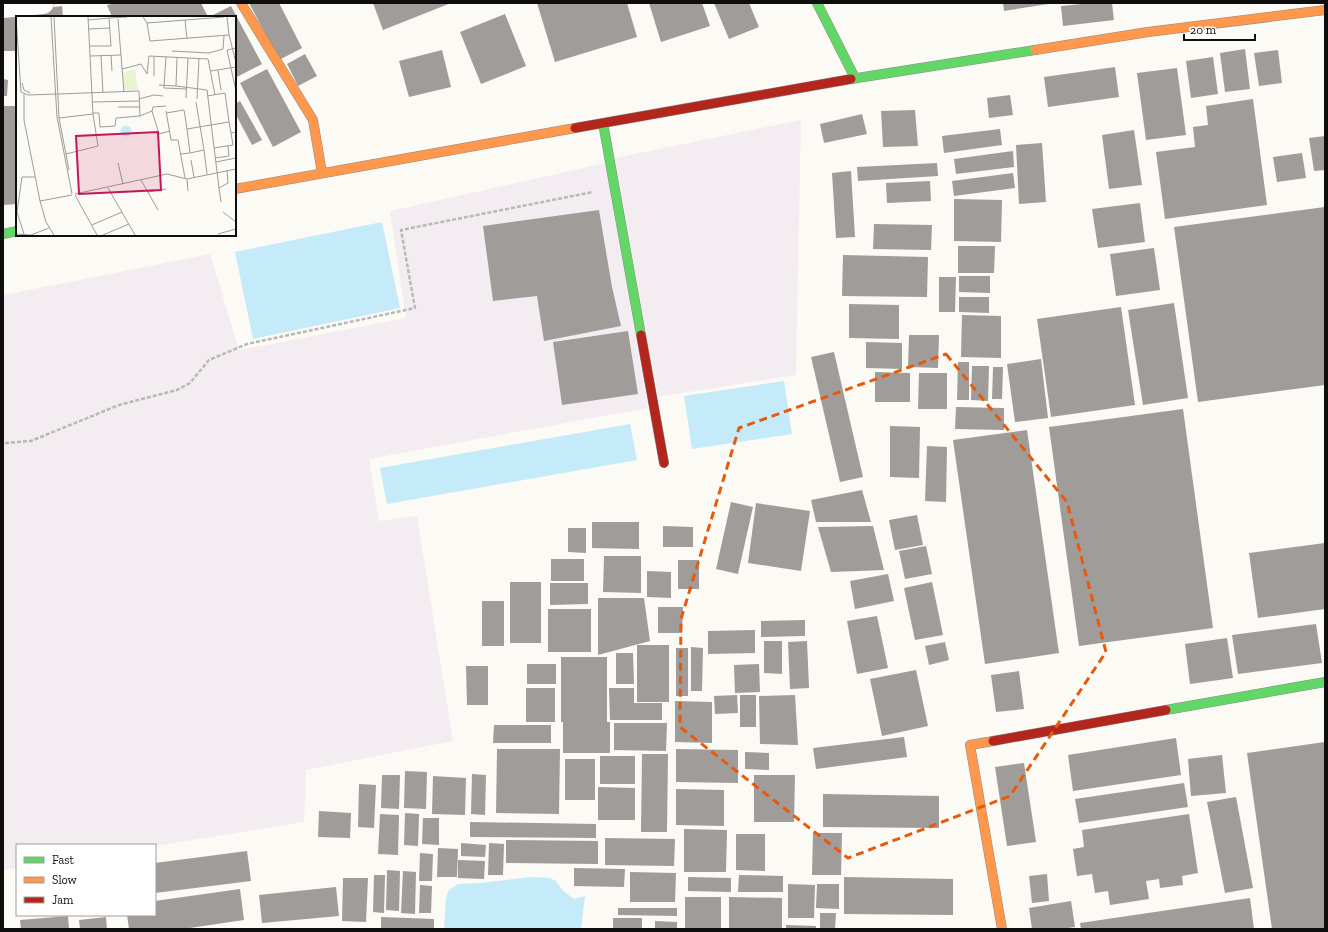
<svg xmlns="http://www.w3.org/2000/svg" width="1328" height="932" font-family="'Zilla Slab',serif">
<rect width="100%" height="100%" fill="#fcfaf4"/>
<g fill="#f3edf1">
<polygon points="801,120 796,375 658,397 615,158"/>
<polygon points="605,163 648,408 369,459 379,521 417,516 453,741 306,770 304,822 155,846 17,845 17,868 3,870 3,295 210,254 239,350 406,318 390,211"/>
</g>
<g fill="#c5eafa">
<polygon points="382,222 400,308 253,339 235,252"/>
<polygon points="784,381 792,434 692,449 684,396"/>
<polygon points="630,424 637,460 387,504 380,468"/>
<polygon points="531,877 550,878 556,881 562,890 574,899 585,896 581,929 444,929 446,898 449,890 458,884 481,883"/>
</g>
<g fill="#9f9c99">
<polygon points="117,3 201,3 208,17 112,17 107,5"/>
<polygon points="249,3 279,3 302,48 279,60"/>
<polygon points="373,3 451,3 383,30"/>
<polygon points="537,3 627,3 637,37 555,62"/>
<polygon points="649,3 702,3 710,26 661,42"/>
<polygon points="714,3 749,3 759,27 729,39"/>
<polygon points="1003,3 1048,3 1048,4 1004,11"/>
<polygon points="1093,3 1112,3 1114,20 1063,26 1061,6"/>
<polygon points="62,6 63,17 26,17 25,11"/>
<polygon points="231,6 262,64 235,78 235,17 209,17"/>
<polygon points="3,14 18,15 17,51 3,51"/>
<polygon points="505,14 526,66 481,84 460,32"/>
<polygon points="1245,49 1250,89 1225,92 1220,53"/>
<polygon points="442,50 451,87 409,97 399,61"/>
<polygon points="1278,50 1282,83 1259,86 1254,53"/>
<polygon points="305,54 317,76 298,86 287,64"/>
<polygon points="1213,57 1218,94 1191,98 1186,61"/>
<polygon points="1115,67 1119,97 1048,107 1044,77"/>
<polygon points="1177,68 1186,135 1146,140 1137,73"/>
<polygon points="267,69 301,132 273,147 240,83"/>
<polygon points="3,79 8,80 7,96 3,96"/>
<polygon points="1010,95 1013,115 989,118 987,98"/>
<polygon points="1253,99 1267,205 1165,219 1156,152 1195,147 1193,127 1208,125 1206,106"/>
<polygon points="240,101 262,140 252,145 235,113 235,104"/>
<polygon points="3,106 17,106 17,204 3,205"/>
<polygon points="915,110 918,146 883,147 881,111"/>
<polygon points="862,114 867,134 824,143 820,124"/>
<polygon points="1000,129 1002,145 944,153 942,136"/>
<polygon points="1134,130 1142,185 1109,189 1102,135"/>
<polygon points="1325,136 1325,170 1314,171 1309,138"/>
<polygon points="1042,143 1046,202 1019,204 1016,145"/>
<polygon points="1013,151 1014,167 956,174 954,159"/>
<polygon points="1302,153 1306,178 1277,182 1273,157"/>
<polygon points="937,163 938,176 858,181 857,167"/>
<polygon points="851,171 855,237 836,238 832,173"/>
<polygon points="1013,173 1015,188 954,196 952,181"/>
<polygon points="930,181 931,201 887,203 886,183"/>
<polygon points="954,199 1002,200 1001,242 954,241"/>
<polygon points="1140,203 1145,242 1098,248 1092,209"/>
<polygon points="1325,207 1325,385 1198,402 1174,227"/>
<polygon points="599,210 612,287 621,326 544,341 537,296 493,301 483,226"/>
<polygon points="874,224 932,225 931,250 873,249"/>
<polygon points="958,246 995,246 994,273 958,273"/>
<polygon points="1154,248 1160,290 1116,296 1110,254"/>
<polygon points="843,255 928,257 927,297 842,296"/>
<polygon points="959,276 990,276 990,293 959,292"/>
<polygon points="939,277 956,277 955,312 939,312"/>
<polygon points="959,297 989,297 989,313 959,312"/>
<polygon points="1174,303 1188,398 1143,405 1128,310"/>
<polygon points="849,304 899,305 899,339 849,338"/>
<polygon points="1121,307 1135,405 1051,417 1037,319"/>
<polygon points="962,315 1001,316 1001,358 961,357"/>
<polygon points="628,331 638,394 562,405 553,342"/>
<polygon points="909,335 939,335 938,368 908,367"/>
<polygon points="866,342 902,343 902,369 866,368"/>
<polygon points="834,352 863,477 840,482 811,357"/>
<polygon points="1041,359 1048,418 1015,422 1007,364"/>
<polygon points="958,362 969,362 969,400 957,400"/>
<polygon points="972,366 989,366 988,401 971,400"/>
<polygon points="993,367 1003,367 1002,399 992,399"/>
<polygon points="875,372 910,373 910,402 875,402"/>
<polygon points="919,373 947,373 947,409 918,409"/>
<polygon points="956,407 1004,408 1004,430 955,429"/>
<polygon points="1183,409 1213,628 1079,646 1049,427"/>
<polygon points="890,426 920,427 919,478 890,477"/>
<polygon points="1027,430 1059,653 985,664 953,440"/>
<polygon points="927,446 947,447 946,502 925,501"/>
<polygon points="862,490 871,522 816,522 811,500"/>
<polygon points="731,502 753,507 738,574 716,569"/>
<polygon points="756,503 810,511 801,571 748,563"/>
<polygon points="917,515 923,545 895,550 889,520"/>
<polygon points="592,522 639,522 639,549 592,548"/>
<polygon points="663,526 693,527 693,547 663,547"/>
<polygon points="873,526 884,570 831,572 818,527"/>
<polygon points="568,528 586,528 586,553 568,552"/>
<polygon points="1325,543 1325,609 1258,618 1249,553"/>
<polygon points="926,546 932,574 905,579 899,551"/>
<polygon points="604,556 641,556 641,593 603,592"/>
<rect x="551" y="559" width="33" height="22"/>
<rect x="678" y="560" width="21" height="29"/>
<polygon points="647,571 671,572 671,598 647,597"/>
<polygon points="888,574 894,601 855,609 850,581"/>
<rect x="510" y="582" width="31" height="61"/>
<polygon points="932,582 943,635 915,640 904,588"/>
<polygon points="550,583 588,583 588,604 550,605"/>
<polygon points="598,598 644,598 650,641 598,655"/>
<rect x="482" y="601" width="22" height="45"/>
<polygon points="658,607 683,607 682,633 658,633"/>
<rect x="548" y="609" width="43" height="43"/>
<polygon points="877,616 888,668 857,674 847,621"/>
<polygon points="805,620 805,636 761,637 761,621"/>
<polygon points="1316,624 1322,663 1238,674 1232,635"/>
<polygon points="755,630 755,653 708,654 708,631"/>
<polygon points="1227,638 1233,678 1190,684 1185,644"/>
<polygon points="764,641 782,641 782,674 764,673"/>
<polygon points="807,641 809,688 790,689 788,642"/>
<polygon points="945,642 949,660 929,665 925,646"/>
<rect x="637" y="645" width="32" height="57"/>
<polygon points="691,647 703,648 702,691 691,691"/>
<rect x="676" y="648" width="12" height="48"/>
<polygon points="616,653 633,653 634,684 616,684"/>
<polygon points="561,657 607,657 607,722 610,722 610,753 563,753 563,722 561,722"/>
<rect x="527" y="664" width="29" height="20"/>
<polygon points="759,664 760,692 735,693 734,665"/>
<polygon points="466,666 488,666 488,705 467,705"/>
<polygon points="916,670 928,726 882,736 870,679"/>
<polygon points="1019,671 1024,709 996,712 991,675"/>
<rect x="526" y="688" width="29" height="34"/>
<polygon points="609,688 634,688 634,703 662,703 662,720 610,720"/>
<polygon points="737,695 738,713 715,714 714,696"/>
<rect x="740" y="695" width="16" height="32"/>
<polygon points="795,695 798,745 760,744 759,696"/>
<polygon points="675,701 712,702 712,743 675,742"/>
<polygon points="614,723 667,723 666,751 614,750"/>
<polygon points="494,725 551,725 551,743 493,743"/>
<polygon points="904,737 907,757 816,769 813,748"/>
<polygon points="1176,738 1181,775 1073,791 1068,755"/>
<polygon points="1325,742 1325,929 1272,929 1247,753"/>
<polygon points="497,749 560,749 559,814 496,813"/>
<polygon points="676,749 738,750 738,783 676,782"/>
<polygon points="745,752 769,753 769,770 745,769"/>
<polygon points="642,754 668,754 667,832 641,832"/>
<polygon points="1222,755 1226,793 1191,796 1188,759"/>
<rect x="600" y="756" width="35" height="28"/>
<rect x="565" y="759" width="30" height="41"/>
<polygon points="1024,763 1036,842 1007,846 995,767"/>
<polygon points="405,771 427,772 426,809 404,808"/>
<polygon points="472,774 486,775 485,815 471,814"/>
<polygon points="382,775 400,775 399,809 381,808"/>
<polygon points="754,775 795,775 794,822 754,822"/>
<polygon points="433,776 466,778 465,815 432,814"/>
<polygon points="1184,783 1188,807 1079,823 1075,799"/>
<polygon points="359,784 376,785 374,828 358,827"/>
<polygon points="598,787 635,788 635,820 598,820"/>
<polygon points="676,789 724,790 724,826 676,825"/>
<polygon points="823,794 939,796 939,828 823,827"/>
<polygon points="1236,797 1253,888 1225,893 1207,802"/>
<polygon points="319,811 351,813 350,838 318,837"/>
<polygon points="405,813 419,814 418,846 404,845"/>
<polygon points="380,814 399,815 398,855 378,854"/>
<polygon points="1189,814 1198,873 1182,876 1183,885 1160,888 1159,879 1146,881 1149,899 1110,905 1108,891 1095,893 1092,874 1077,876 1073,849 1084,847 1082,830"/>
<polygon points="423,818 439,818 439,845 422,844"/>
<polygon points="470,822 596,824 596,838 470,837"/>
<polygon points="684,829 727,830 726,872 684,872"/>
<polygon points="813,833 842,833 841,875 812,875"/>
<polygon points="736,834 765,834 765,871 736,870"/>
<polygon points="605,838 675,839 674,866 605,865"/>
<polygon points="506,840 598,841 598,864 506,863"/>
<polygon points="461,843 486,845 485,857 461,856"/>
<polygon points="489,843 504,844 503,875 488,875"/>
<polygon points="438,848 458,849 457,877 437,877"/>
<polygon points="247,851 251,881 155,893 155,863"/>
<polygon points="420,853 433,854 432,881 419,881"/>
<polygon points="458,860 485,861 484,879 458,878"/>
<polygon points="574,868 625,869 624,887 574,886"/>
<polygon points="387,870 400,871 399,911 386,910"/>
<polygon points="403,871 416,872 415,914 401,913"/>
<polygon points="630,872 676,873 675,902 630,902"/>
<polygon points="1047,874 1049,901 1032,903 1029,876"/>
<polygon points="374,875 385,875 384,913 373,912"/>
<polygon points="739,875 783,876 783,892 738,892"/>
<polygon points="688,877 731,878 731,892 688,891"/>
<polygon points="844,877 953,879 953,915 844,914"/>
<polygon points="343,878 368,878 366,922 342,921"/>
<polygon points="788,884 815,885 814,918 788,918"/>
<polygon points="817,884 839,884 839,909 816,908"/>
<polygon points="420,885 432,886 431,913 419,913"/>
<polygon points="336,887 339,916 262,923 259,895"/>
<polygon points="240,889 244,920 183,929 129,929 127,915 155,915 155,901"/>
<rect x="685" y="897" width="36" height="32"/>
<polygon points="729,897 782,898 782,929 729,929"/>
<polygon points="1250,898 1254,929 1081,929 1080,923"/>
<polygon points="1071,901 1075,927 1061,929 1032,929 1029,908"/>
<polygon points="618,908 677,908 677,916 618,915"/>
<polygon points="820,913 836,913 835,929 820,929"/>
<polygon points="68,916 69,929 21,929 20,920"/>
<polygon points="106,917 107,929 80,929 79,920"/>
<polygon points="381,917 434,919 434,929 381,929"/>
<rect x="613" y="918" width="29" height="11"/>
<polygon points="655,921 677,922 677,929 655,929"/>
<polygon points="786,925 816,926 816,929 786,929"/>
</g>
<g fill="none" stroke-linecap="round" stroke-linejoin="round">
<g stroke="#959492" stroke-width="23">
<polyline id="street" points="3,7 43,3"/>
</g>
<g stroke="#8c8b88" stroke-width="10">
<g id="fast">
<polyline points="817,3 855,78"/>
<polyline points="851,79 1035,50"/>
<polyline points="603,123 641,335"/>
<polyline points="3,234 17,231"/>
<polyline points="1166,710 1325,682"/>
</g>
</g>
<g stroke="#8c8b88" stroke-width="10">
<g id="slow">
<polyline points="241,3 313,120 322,173"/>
<polyline points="1035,50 1148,32 1325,10"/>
<polyline points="235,189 575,128"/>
<polyline points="993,741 970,745 1002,929"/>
</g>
</g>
<g stroke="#8c8b88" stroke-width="10">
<g id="jam">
<polyline points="575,128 851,79"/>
<polyline points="641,335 664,463"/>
<polyline points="993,741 1166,710"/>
</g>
</g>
<polyline stroke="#b8b8b7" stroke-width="2.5" stroke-dasharray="4 2" stroke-linecap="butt" points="5,443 31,441 119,405 177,390 190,383 209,360 247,344 415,308 401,230 593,192"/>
<use href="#street" stroke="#fffefd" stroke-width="22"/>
<use href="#fast" stroke="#63d668" stroke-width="9"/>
<use href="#slow" stroke="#ff974d" stroke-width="9"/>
<use href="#jam" stroke="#b3261e" stroke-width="9"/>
</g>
<path fill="none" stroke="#e8590c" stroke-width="3" stroke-dasharray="8 5" stroke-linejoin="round" d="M 946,354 L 1067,502 L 1106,652 L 1010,796 L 848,858 L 680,727 L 681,619 L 739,428 Z"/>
<g transform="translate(16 16)">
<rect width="220" height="220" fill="#fcfaf4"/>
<path d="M 119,53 L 122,74 L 109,74 L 107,57 Z" fill="#e7f3d1"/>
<path d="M104.5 115a5.5 5.5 0 1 1 11 0a5.5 5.5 0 1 1-11 0Z" fill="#c5eafa"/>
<path fill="none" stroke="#9d9c98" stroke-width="1" d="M 0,1 L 5,76 L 12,79 L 41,78M 35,1 L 41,101 L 56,178M 38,1 L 43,102 L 53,154M 127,1 L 131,7 L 134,25 L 213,19M 211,1 L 213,19 L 220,47M 93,2 L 111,1M 102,3 L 108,76M 72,4 L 93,2 L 95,30 L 74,30M 169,4 L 171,23M 131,7 L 208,1M 73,13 L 94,12M 220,32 L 211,34 L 220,75M 156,35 L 193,37 L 207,33 L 208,20M 95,39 L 96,55M 74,40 L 105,39M 85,40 L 87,77M 161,42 L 160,70 L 191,74 L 203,172M 106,53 L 125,48 L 131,58 L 133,40 L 192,43 L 199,79M 202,54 L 205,74M 195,55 L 220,51M 138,60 L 138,41M 6,67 L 8,74 L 14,77M 143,69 L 160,70M 148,70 L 148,72 L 171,73M 148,70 L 150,41M 8,78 L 8,104 L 24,185 L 56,179M 42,78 L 123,75 L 124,100 L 136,95 L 137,91 L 150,90M 191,80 L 209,77 L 213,106M 170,82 L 172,42M 123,83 L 138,79 L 147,80M 181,83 L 183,43M 76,86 L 123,85M 180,86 L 188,134M 102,91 L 123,91M 136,95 L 143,118 L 154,115M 150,95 L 155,124 L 162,124 L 169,162M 77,97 L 83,97 L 84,111 L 99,110 L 100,102 L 124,100M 150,97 L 168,94 L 171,113M 43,102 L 77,98M 198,132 L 217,129 L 215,117 L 220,116M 174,137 L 188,134 L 191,158M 50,138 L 82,130 L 77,98 L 72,1M 165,138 L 174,137 L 171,113 L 213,106 L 215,117M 199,142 L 213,140 L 212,130M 175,144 L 178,161M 200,146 L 220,142M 102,147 L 107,168M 171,163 L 172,175M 125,164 L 142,194M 92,172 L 119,219M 132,176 L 150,173M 59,178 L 151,158 L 171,163 L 220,153M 220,178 L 220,191M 59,179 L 81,219M 24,185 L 30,206 L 38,219M 205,186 L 203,172 L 212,167 L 211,154M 207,196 L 220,206M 76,209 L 106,196M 0,218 L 15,219 L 33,212M 8,218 L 1,196 L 6,161 L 19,161M 202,218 L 220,213M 87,219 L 113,208"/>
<path fill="#c2185b" fill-opacity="0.15" stroke="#c2185b" stroke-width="2" d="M 142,116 L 145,174 L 63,178 L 60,120 Z"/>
<rect width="220" height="220" fill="none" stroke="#0e0e0e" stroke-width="2"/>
</g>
<rect width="1328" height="932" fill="none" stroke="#0e0e0e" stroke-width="8"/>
<rect x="16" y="844" width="140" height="72" fill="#ffffff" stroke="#9f9f9f"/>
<rect x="24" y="857" width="20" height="6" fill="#63d668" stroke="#9f9f9f"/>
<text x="52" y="864" font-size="12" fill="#0e0e0e">Fast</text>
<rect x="24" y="877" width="20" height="6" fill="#ff974d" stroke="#9f9f9f"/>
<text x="52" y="884" font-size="12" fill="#0e0e0e">Slow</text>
<rect x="24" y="897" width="20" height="6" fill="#b3261e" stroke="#9f9f9f"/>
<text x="52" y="904" font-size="12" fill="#0e0e0e">Jam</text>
<path d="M1184 34v6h71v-6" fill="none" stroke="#0e0e0e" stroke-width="2"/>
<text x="1190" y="34" font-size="12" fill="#0e0e0e" stroke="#ffffff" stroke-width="3" paint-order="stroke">20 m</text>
</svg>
